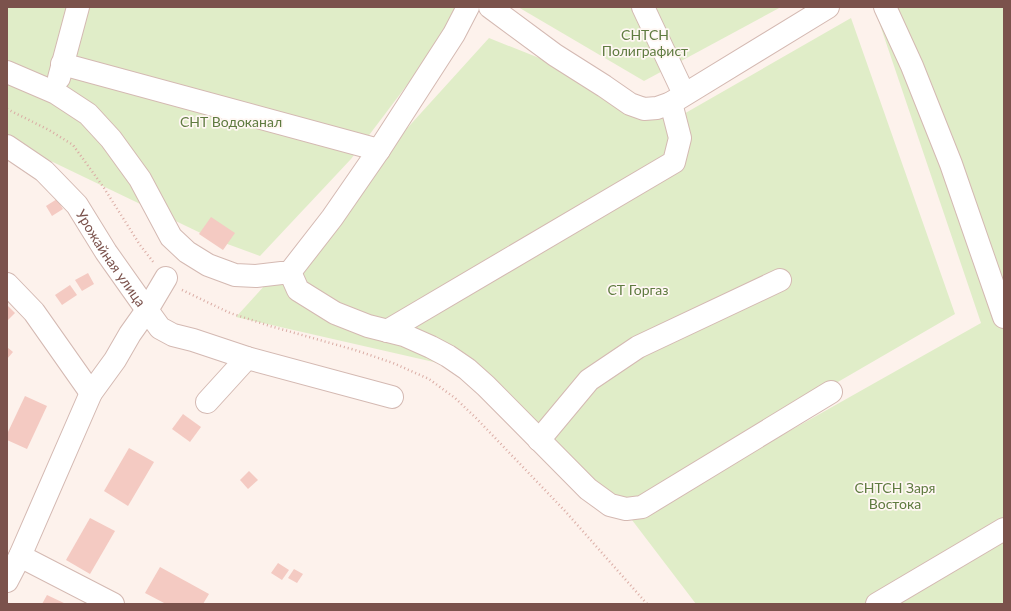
<svg xmlns="http://www.w3.org/2000/svg" width="1011" height="611" font-family="Lato,sans-serif">
<rect width="100%" height="100%" fill="#fdf2ec"/>
<g fill="#e0edc8">
<polygon points="7,7 466,7 351,159 260,256 211,238 7,140"/>
<polygon points="518,7 781,7 644,81"/>
<polygon points="874,7 1004,7 1004,604 696,604 632,520 981,323"/>
<polygon points="851,18 955,314 610,514 460,368 236,317 489,38 682,115"/>
</g>
<g fill="#f4cac2">
<polygon points="57,199 63,209 52,216 46,206"/>
<polygon points="211,217 235,233 223,250 199,234"/>
<polygon points="88,273 94,284 82,291 75,280"/>
<polygon points="70,285 77,295 62,305 55,295"/>
<polygon points="7,305 15,313 7,321"/>
<polygon points="7,347 13,352 7,359"/>
<polygon points="25,396 47,406 27,449 7,440 7,434"/>
<polygon points="183,414 201,427 190,442 172,429"/>
<polygon points="129,448 154,462 128,506 104,491"/>
<polygon points="249,471 258,480 248,489 240,480"/>
<polygon points="90,518 115,531 90,574 66,560"/>
<polygon points="278,563 289,570 282,580 271,573"/>
<polygon points="160,567 209,594 203,604 166,604 145,593"/>
<polygon points="294,569 303,574 297,583 288,578"/>
<polygon points="47,595 66,604 42,604"/>
</g>
<g fill="none" stroke-linecap="round" stroke-linejoin="round">
<g stroke="#d4b9b2" stroke-width="24">
<g id="minor">
<polyline points="490,7 555,55 604,86 630,104 644,109 657,108 671,103 828,7"/>
<polyline points="643,7 684,94"/>
<polyline points="885,7 912,66 951,164 1004,317"/>
<polyline points="62,64 379,150"/>
<polyline points="7,72 56,93 88,114 111,139 140,179 171,237 187,252 208,265 235,275 256,276 290,272 332,218 379,150 454,34 468,7"/>
<polyline points="59,78 78,7"/>
<path id="s1" d="M 7,146 L 44,171 L 77,205 L 106,252 L 147,310 L 130,334 L 115,360 L 91,393 L 20,556 L 7,581"/>
<polyline points="290,272 298,290 335,313 368,326 404,335 431,347 448,356 467,369 486,386 588,489 610,505 626,509 642,507 831,392"/>
<polyline points="166,278 147,310 160,328 173,335 193,340 247,358 207,402"/>
<polyline points="7,284 34,312 91,393"/>
<polyline points="387,331 674,162 680,138 671,103"/>
<polyline points="247,358 392,397"/>
<polyline points="539,440 589,380 638,347 780,280"/>
<polyline points="20,556 113,604"/>
<polyline points="877,604 1004,529"/>
</g>
</g>
<g stroke="#daaca4" stroke-width="2.5" stroke-dasharray="1 3" stroke-linecap="butt">
<polyline points="7,109 49,130 73,145 104,188 140,245 154,263"/>
<polyline points="182,290 230,313 270,326 355,350 393,363 429,379 455,398 477,419 565,511 647,604"/>
</g>
<use href="#minor" stroke="#fff" stroke-width="22"/>
</g>
<g text-anchor="middle" dominant-baseline="central" stroke-width="3.5" stroke-linejoin="round" paint-order="stroke">
<g font-size="14" fill="#5f7b40" stroke="#fff7f3">
<text x="645" y="34">СНТСН<tspan x="645" dy="16">Полиграфист</tspan></text>
<text x="231" y="121">СНТ Водоканал</text>
<text x="638" y="289">СТ Горгаз</text>
<text x="895" y="487">СНТСН Заря<tspan x="895" dy="16">Востока</tspan></text>
</g>
<g font-size="14" fill="#7b524c" stroke="#fff7f3">
<text stroke="none"><textPath href="#s1" startOffset="155">Урожайная улица</textPath></text>
</g>
</g>
<rect width="1011" height="611" fill="none" stroke="#7b524c" stroke-width="16"/>
</svg>
